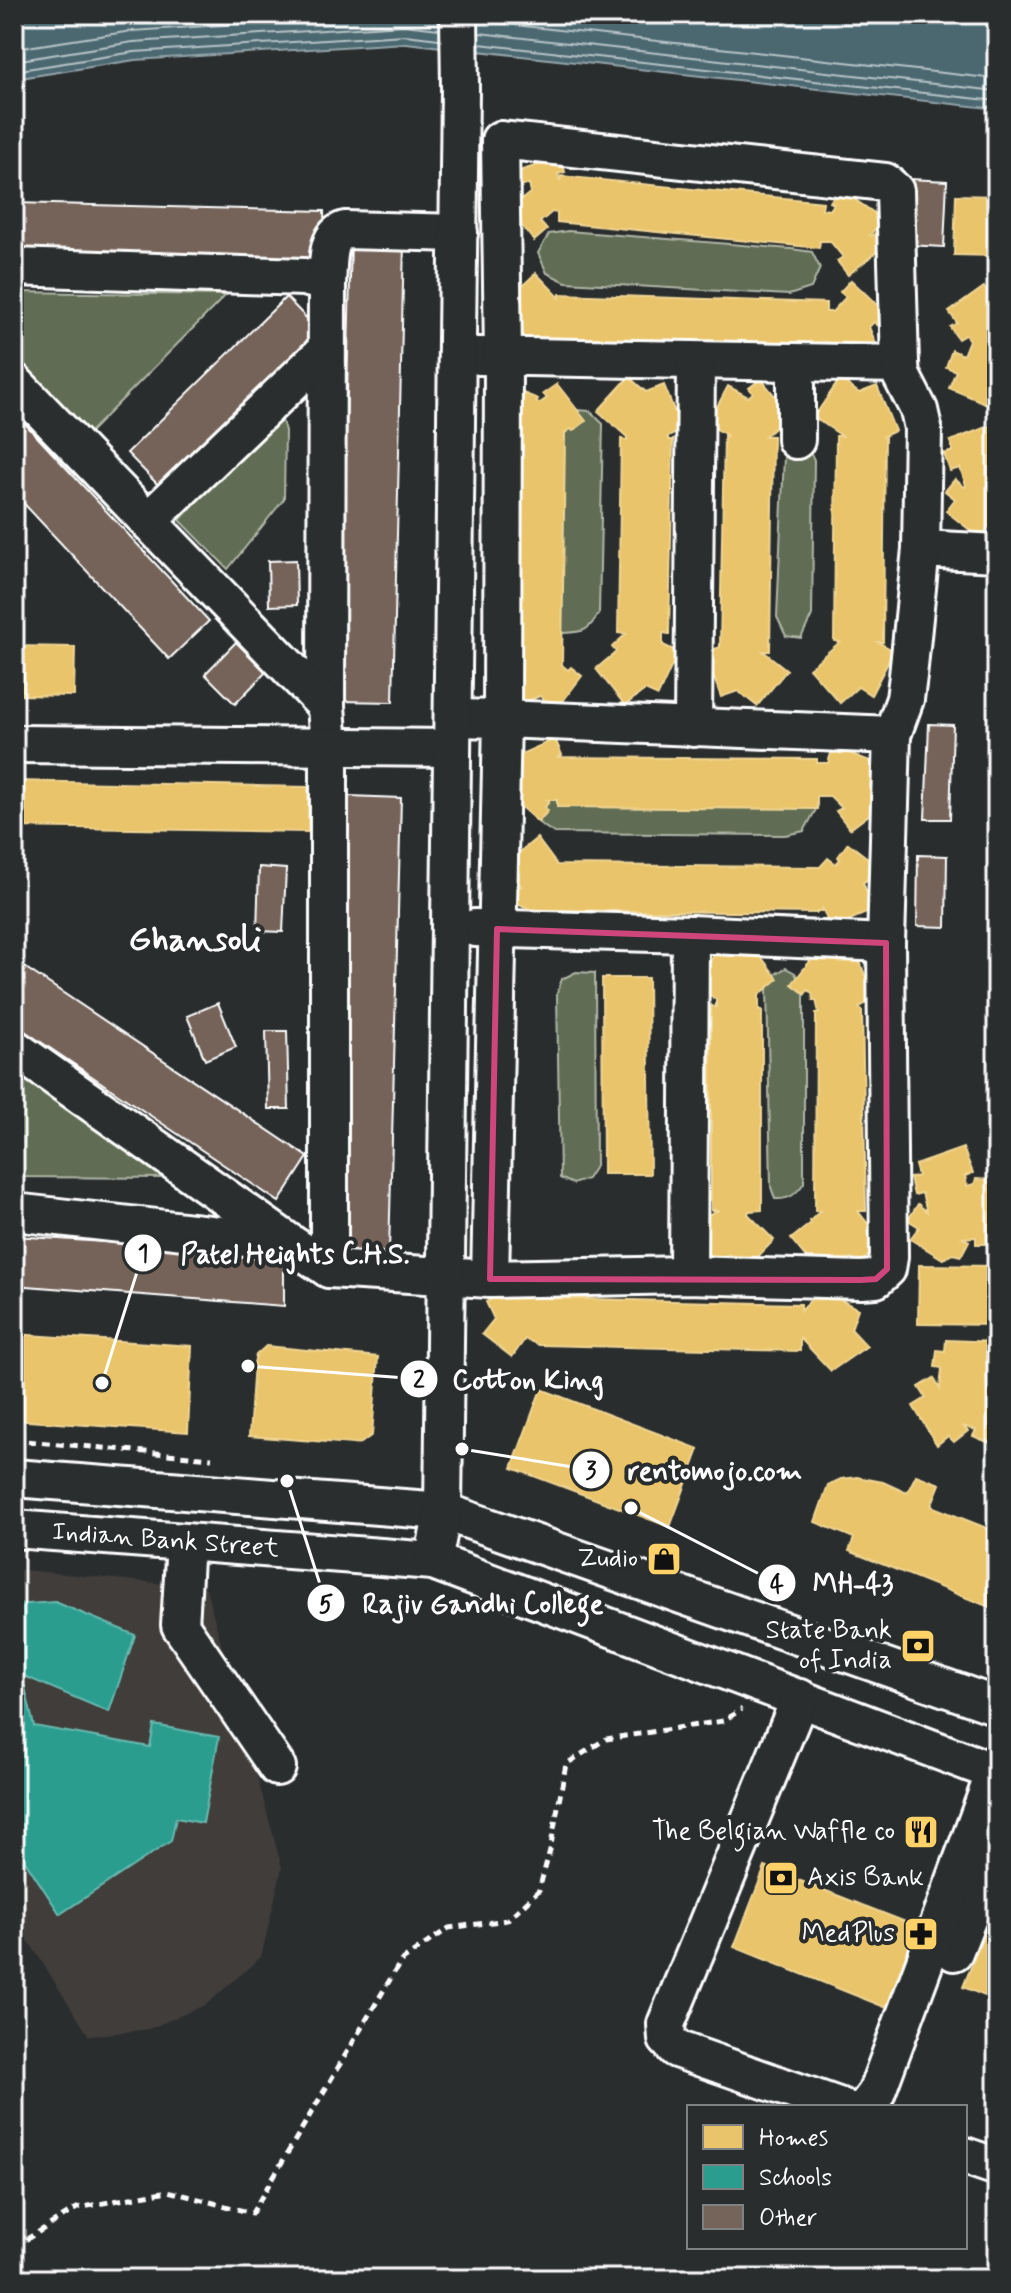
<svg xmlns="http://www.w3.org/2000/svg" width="1011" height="2293" font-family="Mynerve,sans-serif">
<rect width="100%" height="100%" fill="#2a2d2e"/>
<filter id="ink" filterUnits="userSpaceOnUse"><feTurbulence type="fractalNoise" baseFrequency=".0125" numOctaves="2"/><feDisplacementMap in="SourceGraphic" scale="16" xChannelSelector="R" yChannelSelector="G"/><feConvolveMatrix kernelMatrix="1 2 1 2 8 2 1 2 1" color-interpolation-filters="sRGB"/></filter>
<g filter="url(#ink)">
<polygon fill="#403e3b" points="14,1569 206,1588 282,1868 261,1957 207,2004 149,2029 89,2036 14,1918"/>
<g fill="#616c52" stroke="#b0b6a8" stroke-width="2">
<polygon points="568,231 791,249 812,252 820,268 811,288 789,295 566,282 547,273 538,253 549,234"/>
<polygon points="14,292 226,295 90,432 14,360"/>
<polygon points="279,410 285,431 284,499 228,569 180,520"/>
<path d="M 576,410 L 590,411 L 603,424 L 599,613 C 588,632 584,632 563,633 L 555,618 L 556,435 Z"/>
<polygon points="807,445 814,460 812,615 801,638 786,636 777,617 784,456 796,446"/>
<polygon points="803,792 818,806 804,831 785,835 554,833 539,823 533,806 541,795"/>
<path d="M 786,968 L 795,973 L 804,990 L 804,1183 C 796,1194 790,1200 775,1199 L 771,1187 L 767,985 L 777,973 Z"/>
<polygon points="576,972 595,973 596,1165 587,1179 573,1184 560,1178 557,994 562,979"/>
<polygon points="14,1070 169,1178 14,1177"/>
</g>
<polygon fill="#4c6871" stroke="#94a4aa" stroke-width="2" points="14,14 997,14 997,109 406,43 135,60 14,79"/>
<g fill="#e9c46a" stroke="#f0d697" stroke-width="2">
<polygon points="561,158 565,172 558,174 560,181 561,176 823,202 822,209 830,210 834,204 830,202 839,189 886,221 879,233 874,230 870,235 872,236 875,233 885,245 848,275 837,261 843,257 830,241 820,241 819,248 557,222 557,213 552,212 540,222 547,230 534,241 504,203 515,195 520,201 531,192 529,184 521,187 516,172"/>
<polygon points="956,195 997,196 997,256 954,255"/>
<polygon points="536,273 560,298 560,294 826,303 826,312 832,312 846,297 840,292 851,280 887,314 877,325 874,322 869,327 876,344 834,362 825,341 824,351 552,356 509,333 503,304"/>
<polygon points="984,287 991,298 997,293 997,395 992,406 949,388 956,371 946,367 952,350 963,355 969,340 965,335 958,339 950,327 957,323 949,312"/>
<polygon points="629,377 646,392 664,385 682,430 668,437 668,440 673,440 669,634 663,633 663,645 678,652 658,696 645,690 625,705 596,669 616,652 612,647 626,634 618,633 621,439 627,440 627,437 598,411"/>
<polygon points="761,379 792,417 779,427 778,425 765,436 773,436 770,651 763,651 787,670 757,706 738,691 721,697 705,653 720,647 724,435 728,436 708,424 728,386 748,397 753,393 749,388"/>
<polygon points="840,379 859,393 877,386 895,431 882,437 885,436 883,642 878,642 894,651 871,695 858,687 840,703 809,668 840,642 834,641 836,436 842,436 814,417"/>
<polygon points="557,384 586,421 573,431 571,429 565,433 562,665 568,670 571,667 582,676 553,714 540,703 543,699 540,696 520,704 516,657 504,436 523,393 538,399 536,402 540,403 547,398 543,394"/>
<polygon points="994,424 997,434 997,529 996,530 990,525 980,538 946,511 955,499 945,491 955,479 964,487 966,485 960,468 950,471 944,454 953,451 950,441"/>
<polygon points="14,646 75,647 74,696 14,695"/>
<polygon points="555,739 562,755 557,757 817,759 817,763 828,763 833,747 878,764 871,782 886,802 850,829 836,811 842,808 830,796 817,796 817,809 557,807 557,800 547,800 549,802 545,807 548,811 538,822 503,791 521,779 512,758"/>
<polygon points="14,781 308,787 308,832 14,827"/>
<polygon points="537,838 557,865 820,867 828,858 836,864 840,859 838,857 848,843 886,872 876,887 866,880 863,883 874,910 830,928 822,907 822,911 817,911 817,913 560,910 554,921 509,899 517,884 522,887 515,877 501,867"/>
<polygon points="749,941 778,979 759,995 759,1010 762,1010 762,1210 749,1211 748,1214 774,1240 745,1270 729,1254 712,1261 695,1220 719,1210 711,1210 711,1006 716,1007 716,999 697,990 716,950 730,956"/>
<polygon points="821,947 840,963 858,956 873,998 859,1008 862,1011 866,1211 858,1211 882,1242 856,1268 821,1276 791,1239 811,1223 810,1221 820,1211 815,1211 816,1013 819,1013 816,1000 813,1000 812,993 808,990 805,994 792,984"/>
<polygon points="602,978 648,978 650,1174 603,1174"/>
<polygon points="963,1148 973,1173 965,1176 967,1186 974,1184 976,1179 997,1180 997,1244 976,1244 976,1237 963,1238 969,1241 961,1256 953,1254 943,1259 910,1239 919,1227 908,1220 918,1204 927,1212 922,1193 914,1195 910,1178 918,1176 915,1165"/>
<polygon points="919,1265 997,1266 997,1325 918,1324"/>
<polygon points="533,1280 541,1298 801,1304 801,1310 809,1302 818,1288 858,1309 851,1329 867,1346 831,1371 800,1338 800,1351 539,1345 525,1339 512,1357 482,1334 494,1319 486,1302"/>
<polygon points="14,1334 192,1346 188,1432 14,1420"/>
<polygon points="946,1340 997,1342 997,1369 988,1370 986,1379 994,1381 997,1377 997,1446 973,1436 976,1430 963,1426 968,1431 954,1442 948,1436 937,1445 913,1406 926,1398 919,1387 934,1378 940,1389 942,1368 935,1367 937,1350 945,1351"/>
<polygon points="266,1346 378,1357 372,1435 361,1443 353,1444 249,1436 254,1363 256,1355"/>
<polygon points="541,1389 699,1449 670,1527 512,1468"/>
<polygon points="916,1475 940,1484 931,1506 989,1529 997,1511 997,1610 849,1551 854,1538 815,1522 828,1485 841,1479 857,1477 883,1482 907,1493"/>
<polygon points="765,1867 934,1933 902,2014 734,1947"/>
<polygon points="996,1905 997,1905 997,2001 963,1987"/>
</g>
<g fill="#2a9d8f" stroke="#6abab1" stroke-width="2">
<polygon points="55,1602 135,1635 109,1712 22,1675 14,1680 14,1605"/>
<polygon points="22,1675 34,1726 150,1747 154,1725 219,1737 203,1823 176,1818 171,1841 60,1914 14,1844 14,1680"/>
</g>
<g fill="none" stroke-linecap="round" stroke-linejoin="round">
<g stroke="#b7c3c6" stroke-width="2">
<polyline points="479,21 997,79"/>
<polyline points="479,33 997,91"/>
<polyline points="479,44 997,101"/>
<polyline points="14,49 132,31 394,14"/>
<polyline points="14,61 133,42 404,25 439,29"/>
<polyline points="14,71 134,52 405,35 439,39"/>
</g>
</g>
<g fill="#74645a" stroke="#fff" stroke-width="2">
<polygon points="910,179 947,181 944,247 907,245"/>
<polygon points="14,203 324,211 326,266 14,255"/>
<polygon points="351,240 404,242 393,702 339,701"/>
<polygon points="286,297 323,335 164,491 127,453"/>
<polygon points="14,412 209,621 169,659 14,493"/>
<polygon points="296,560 297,605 269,606 268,561"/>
<polygon points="236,642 266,672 235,704 205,674"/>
<polygon points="929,724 953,725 950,819 925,819"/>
<polygon points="349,796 401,798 389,1253 337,1251"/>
<polygon points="918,855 947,856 946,927 917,926"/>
<polygon points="259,867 286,869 283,932 257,931"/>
<polygon points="14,960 308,1157 279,1202 14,1024"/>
<polygon points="218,1003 236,1047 205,1060 187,1016"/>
<polygon points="266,1031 287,1031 289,1109 268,1109"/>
<polygon points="14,1236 284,1254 284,1306 14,1285"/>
</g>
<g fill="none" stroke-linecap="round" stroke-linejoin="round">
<g stroke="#fff" stroke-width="42">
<g id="minor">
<polyline points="14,267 304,277 327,283 326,706 329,747 329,1269 290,1243 14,1212"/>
<path d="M 327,283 C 329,265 325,236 345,230 L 459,233"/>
<polyline points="479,356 900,364"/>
<polyline points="14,382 326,706"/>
<polyline points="796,440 796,363"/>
<polyline points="149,520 326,350"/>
<polyline points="921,549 997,553"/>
<polyline points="453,718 502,719 892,735 905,699 908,676 921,549 923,428 919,410 901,375 900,364 895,191 885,182 500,140 503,356 502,719 490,1279"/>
<polyline points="693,728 696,362"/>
<polyline points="14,744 452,748"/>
<polyline points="475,928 690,934 886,943"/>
<polyline points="14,1048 287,1241"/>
<polyline points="329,1269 490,1279 688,1275 861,1280 876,1279 887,1269 889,1257 886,943 892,735"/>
<polyline points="688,1275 690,934"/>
<polyline points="14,1478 443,1511 997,1706"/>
<path id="s1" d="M 14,1529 L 433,1561 L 997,1773"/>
<polyline points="185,1542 180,1625 277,1767"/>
<polyline points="433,1561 443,1511 460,88 459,14"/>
<polyline points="800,1698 666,2024 667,2039 676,2049 841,2107"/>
<polyline points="954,1952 997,1845"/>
<polyline points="866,2107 876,2094 995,1772"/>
<polyline points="965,2156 997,2167"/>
</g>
</g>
<g stroke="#fff" stroke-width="5" stroke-dasharray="8 6" stroke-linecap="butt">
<polyline points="14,1440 212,1458"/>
<polyline points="14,2247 77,2208 168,2191 252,2213 401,1961 449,1928 507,1920 539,1890 550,1850 566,1764 606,1739 723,1721 742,1709"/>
</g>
<use href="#minor" stroke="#2a2d2e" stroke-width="36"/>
</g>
</g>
<path fill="none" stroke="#ce467c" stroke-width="6" stroke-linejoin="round" d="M 497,929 L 886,943 L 887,1269 L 876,1279 L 861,1280 L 490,1279 Z"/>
<defs>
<g id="shop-square" transform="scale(1.8)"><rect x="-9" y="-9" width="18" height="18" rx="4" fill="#ffd166" stroke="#2a2d2e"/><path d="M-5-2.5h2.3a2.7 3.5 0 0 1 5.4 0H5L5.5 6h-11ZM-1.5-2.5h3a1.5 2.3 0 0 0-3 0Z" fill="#111"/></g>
<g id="bank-square" transform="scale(1.8)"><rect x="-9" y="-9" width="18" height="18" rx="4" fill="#ffd166" stroke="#2a2d2e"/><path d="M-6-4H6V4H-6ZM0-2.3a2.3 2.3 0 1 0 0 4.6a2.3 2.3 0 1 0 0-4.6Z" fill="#111"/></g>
<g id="restaurant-square" transform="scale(1.8)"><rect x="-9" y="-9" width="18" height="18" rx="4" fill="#ffd166" stroke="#2a2d2e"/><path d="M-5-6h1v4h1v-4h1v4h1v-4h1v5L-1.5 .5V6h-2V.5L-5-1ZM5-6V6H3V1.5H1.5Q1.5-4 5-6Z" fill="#111"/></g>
<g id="pharmacy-square" transform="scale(1.8)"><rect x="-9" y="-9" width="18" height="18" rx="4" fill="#ffd166" stroke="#2a2d2e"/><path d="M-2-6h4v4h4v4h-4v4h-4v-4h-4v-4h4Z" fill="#111"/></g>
</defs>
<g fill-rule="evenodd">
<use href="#shop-square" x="664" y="1559"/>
<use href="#bank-square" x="918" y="1646"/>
<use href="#restaurant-square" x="921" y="1832"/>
<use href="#bank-square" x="781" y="1878"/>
<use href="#pharmacy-square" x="921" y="1934"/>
</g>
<g text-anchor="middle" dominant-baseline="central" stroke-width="8" stroke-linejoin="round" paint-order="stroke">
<g font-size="26" fill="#fff" stroke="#2a2d2e">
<text stroke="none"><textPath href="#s1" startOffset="152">Indian Bank Street</textPath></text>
</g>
<g font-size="26" fill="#fff" stroke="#2a2d2e" text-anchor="end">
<text x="638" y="1559">Zudio</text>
<text x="892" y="1631">State Bank<tspan x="892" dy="30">of India</tspan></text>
<text x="895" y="1832">The Belgian Waffle co</text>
<text x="807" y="1878" text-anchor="start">Axis Bank</text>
<text x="895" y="1934">MedPlus</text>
</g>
<g font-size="34" font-weight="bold" fill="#fff" stroke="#2a2d2e">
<text x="195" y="940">Ghansoli</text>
</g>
</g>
<path fill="none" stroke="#fff" stroke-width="3" d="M102 1383L143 1253M248 1366L419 1379M462 1449L591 1470M631 1508L777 1583M287 1481L326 1603"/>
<g fill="#fff" stroke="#2a2d2e" stroke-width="3">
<circle cx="102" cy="1383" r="8"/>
<circle cx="248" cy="1366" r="8"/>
<circle cx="462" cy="1449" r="8"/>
<circle cx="631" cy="1508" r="8"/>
<circle cx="287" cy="1481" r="8"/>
<circle cx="143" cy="1253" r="20"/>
<circle cx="419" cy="1379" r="20"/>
<circle cx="591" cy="1470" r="20"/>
<circle cx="777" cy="1583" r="20"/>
<circle cx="326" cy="1603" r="20"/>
</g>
<g font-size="24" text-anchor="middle" font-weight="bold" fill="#111">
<text x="143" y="1261">1</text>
<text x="419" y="1387">2</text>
<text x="591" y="1478">3</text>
<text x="777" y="1592">4</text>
<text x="326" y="1612">5</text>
</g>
<g font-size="28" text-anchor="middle" font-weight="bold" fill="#fff" stroke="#2a2d2e" stroke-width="8" stroke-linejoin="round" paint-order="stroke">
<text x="295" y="1263">Patel Heights C.H.S.</text>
<text x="528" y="1389">Cotton King</text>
<text x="715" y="1480">rentomojo.com</text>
<text x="853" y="1593">MH-43</text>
<text x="483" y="1613">Rajiv Gandhi College</text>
</g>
<rect width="1011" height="2293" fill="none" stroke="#2a2d2e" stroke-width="48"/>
<rect x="24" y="24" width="963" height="2245" fill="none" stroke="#fff" stroke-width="3" filter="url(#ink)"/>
<rect x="687" y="2105" width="280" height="144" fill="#2a2d2e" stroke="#7f8182" stroke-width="2"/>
<rect x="703" y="2125" width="40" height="24" fill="#e9c46a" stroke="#7f8182" stroke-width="2"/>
<text x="759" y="2145" font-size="24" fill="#ffffff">Homes</text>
<rect x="703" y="2165" width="40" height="24" fill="#2a9d8f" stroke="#7f8182" stroke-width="2"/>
<text x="759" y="2185" font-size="24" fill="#ffffff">Schools</text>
<rect x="703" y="2205" width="40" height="24" fill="#74645a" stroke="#7f8182" stroke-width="2"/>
<text x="759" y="2225" font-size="24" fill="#ffffff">Other</text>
</svg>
